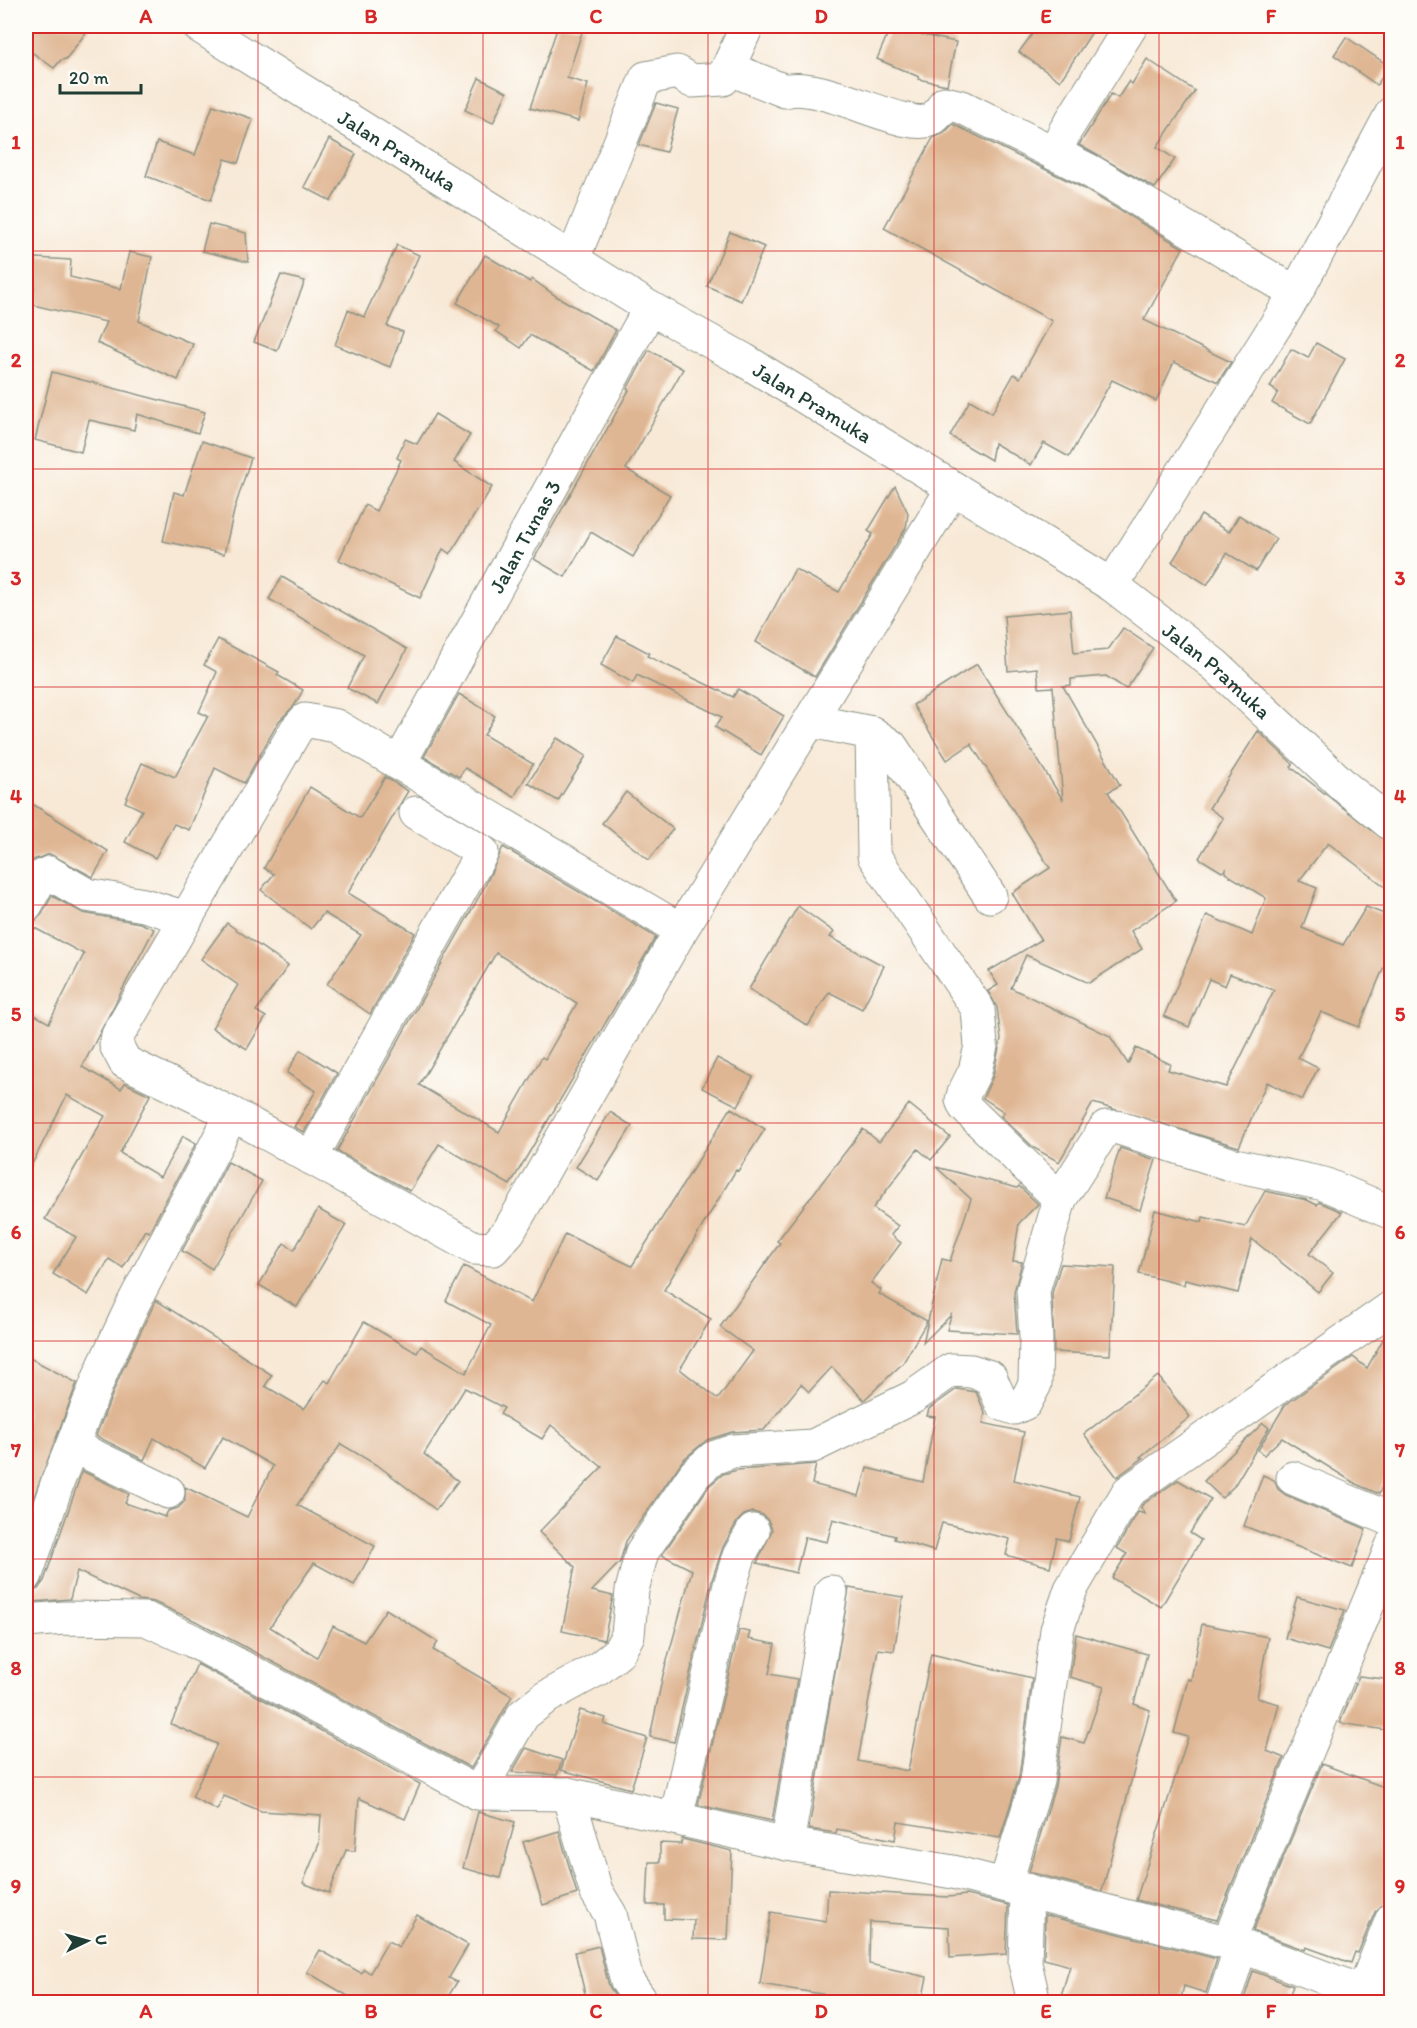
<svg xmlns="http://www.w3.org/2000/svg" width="1417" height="2028" font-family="Itim,sans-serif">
<rect width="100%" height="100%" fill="#fdfcf7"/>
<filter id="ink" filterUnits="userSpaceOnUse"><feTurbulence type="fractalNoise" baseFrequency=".0167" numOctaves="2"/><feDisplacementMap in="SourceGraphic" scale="12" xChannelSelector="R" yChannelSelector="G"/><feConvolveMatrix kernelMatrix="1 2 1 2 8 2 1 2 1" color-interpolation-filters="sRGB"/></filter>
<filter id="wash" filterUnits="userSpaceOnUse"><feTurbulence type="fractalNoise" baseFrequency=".008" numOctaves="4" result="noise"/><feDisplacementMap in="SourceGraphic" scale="24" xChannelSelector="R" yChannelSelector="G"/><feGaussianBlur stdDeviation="1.35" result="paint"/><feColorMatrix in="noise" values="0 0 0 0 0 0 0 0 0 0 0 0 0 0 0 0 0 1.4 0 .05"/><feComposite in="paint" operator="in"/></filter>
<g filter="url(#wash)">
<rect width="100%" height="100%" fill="#f8e9d7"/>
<g id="blocks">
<g fill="#dfb693" fill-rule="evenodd">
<polygon points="26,26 91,26 66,59 61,60 54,68 26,48"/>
<polygon points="558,26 584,26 567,78 588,84 578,121 530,108"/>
<polygon points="891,26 917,26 914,33 956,42 947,85 918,79 919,77 877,59"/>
<polygon points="1038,26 1096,26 1060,81 1019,52"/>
<polygon points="1346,37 1389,66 1377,85 1334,55"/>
<polygon points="1147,59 1195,91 1157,147 1175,159 1155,188 1079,145 1111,94 1118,98 1129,81 1132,84"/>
<polygon points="479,78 507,92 493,123 465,110"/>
<polygon points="656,103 678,109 666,152 639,145"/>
<polygon points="213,105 253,119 238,163 225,159 211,200 146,176 157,142 195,155"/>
<polygon points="953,124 1081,187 1183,248 1144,320 1231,362 1218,382 1174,362 1156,401 1112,380 1069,457 1044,443 1031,465 994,443 991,460 950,436 970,400 992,413 1014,374 1020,378 1052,321 884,228 933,138 944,133"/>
<polygon points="329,139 356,154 331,201 304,187"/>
<polygon points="209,224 246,233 248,262 202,251"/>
<polygon points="730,232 764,247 741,301 707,286"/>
<polygon points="397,245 419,255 387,326 403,332 390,367 335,345 348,310 364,317"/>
<polygon points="129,252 152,257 139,321 193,344 178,380 97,343 106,322 33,305 36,258 71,260 70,277 121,289"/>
<polygon points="485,255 530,282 532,279 556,296 616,330 594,371 530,335 521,348 496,331 499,327 457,303"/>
<polygon points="281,275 305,281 277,351 254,342"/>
<polygon points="1316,343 1345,359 1310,424 1272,403 1278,392 1270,387 1291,349 1308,358"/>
<polygon points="649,350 683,369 626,469 670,495 633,557 591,532 565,577 534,559 629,390 627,389"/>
<polygon points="52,372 205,412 198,433 137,414 134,430 89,420 81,452 35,440"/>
<polygon points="435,414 470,435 454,462 492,487 450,554 443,549 420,598 339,560 365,505 376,511 401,460 397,458 405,439 417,444"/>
<polygon points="202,441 251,458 235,507 224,554 163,541 174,492 184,495"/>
<polygon points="895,486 908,513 906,528 815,677 756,642 795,569 839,592 873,534 868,531"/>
<polygon points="1201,515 1229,532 1239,515 1276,539 1256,571 1227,553 1207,585 1172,562"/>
<polygon points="282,577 407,649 378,704 347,688 364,655 269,599"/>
<polygon points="1070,610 1074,653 1108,650 1123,628 1153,648 1126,689 1106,676 1071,679 1071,685 1063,686 1120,785 1108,792 1176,901 1131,931 1142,949 1089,983 1026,955 1011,988 1110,1036 1128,1064 1136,1048 1170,1064 1168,1070 1226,1087 1274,990 1230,974 1225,986 1209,979 1189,1027 1164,1016 1207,915 1252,935 1266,898 1225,873 1226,869 1222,872 1199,858 1223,818 1209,808 1258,731 1293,764 1291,767 1392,846 1392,892 1328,843 1299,881 1317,888 1302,928 1343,945 1366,907 1392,917 1392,968 1385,964 1359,1027 1321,1012 1298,1058 1318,1068 1302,1100 1267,1082 1239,1147 1093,1103 1059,1162 1034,1148 1001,1116 1004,1112 983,1098 993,1076 1001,1039 997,1007 988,991 998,985 989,971 1041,940 1012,893 1050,868 971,744 947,760 913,705 977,664 1063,800 1053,687 1039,688 1037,668 1008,671 1004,616"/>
<polygon points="617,636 649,653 647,656 733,697 738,689 784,716 761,755 715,727 722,717 637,675 633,683 601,665"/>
<polygon points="218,639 279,672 277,675 303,690 294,706 279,721 244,783 215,768 189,830 174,824 155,858 125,842 142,810 125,802 142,763 175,777 208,716 199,712 217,672 204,665"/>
<polygon points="459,694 495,716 484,735 533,764 514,797 465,768 459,777 424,757"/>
<polygon points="557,738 586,756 558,801 528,783"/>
<polygon points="385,777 408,791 348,893 415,933 370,1014 327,984 361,935 324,913 311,929 261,890 274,874 264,868 310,787 360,818"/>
<polygon points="626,792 673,829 649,860 602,823"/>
<polygon points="26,800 108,851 93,877 50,854 33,860 26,867"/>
<path d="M 503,847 L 656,937 L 510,1185 L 439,1144 L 410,1191 L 337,1151 L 485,886 ZM 496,953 L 577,1003 L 545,1059 L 542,1057 L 499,1132 L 419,1085 Z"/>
<polygon points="52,896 83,913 140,923 154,929 82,1067 121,1089 125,1083 150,1095 120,1153 160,1177 183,1136 196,1143 149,1232 145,1230 123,1268 109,1259 88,1295 53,1274 76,1237 45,1219 105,1116 67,1095 26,1176 26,1010 49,1023 84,954 27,924 35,921 42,914"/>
<polygon points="798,906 834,932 830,937 884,966 862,1009 829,992 808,1026 749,989"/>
<polygon points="227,923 288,966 256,1011 266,1017 247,1049 212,1028 238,985 201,959"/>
<polygon points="300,1050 337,1073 304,1132 294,1127 316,1091 287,1073"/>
<polygon points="717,1058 753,1077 738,1106 702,1088"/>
<polygon points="909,1104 950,1137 931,1160 918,1149 873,1208 898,1226 891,1235 901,1243 871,1283 881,1290 879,1294 927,1321 903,1363 864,1400 832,1367 809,1392 801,1384 764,1430 732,1432 707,1440 683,1460 626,1541 620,1562 592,1591 613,1596 604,1640 562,1631 575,1567 539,1532 602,1467 551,1425 542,1439 500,1414 504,1408 465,1388 424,1454 458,1481 436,1510 380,1467 341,1444 297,1505 375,1546 354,1585 314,1563 270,1627 317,1657 333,1626 364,1642 386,1609 438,1642 433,1650 512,1696 471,1768 202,1624 154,1602 139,1600 77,1571 70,1599 33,1602 26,1599 26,1593 38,1589 44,1581 82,1471 129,1494 125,1503 165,1517 168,1511 178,1508 185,1501 185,1487 247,1517 273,1466 223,1437 205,1468 154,1438 144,1460 96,1436 120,1375 156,1300 272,1375 265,1386 304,1409 325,1380 329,1383 364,1322 417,1353 421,1346 466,1373 491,1325 446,1301 464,1266 532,1302 565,1234 632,1266 731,1108 765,1129 738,1171 736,1170 664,1290 711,1319 680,1369 718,1399 753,1351 720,1327 780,1243 777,1241 863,1129 879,1142"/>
<polygon points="610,1112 632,1126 598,1181 576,1167"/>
<polygon points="1120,1148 1156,1160 1140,1210 1104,1198"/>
<polygon points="228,1162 262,1181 212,1269 182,1251"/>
<polygon points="936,1167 1017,1188 1019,1186 1038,1204 1019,1223 1013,1261 1022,1262 1014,1292 1017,1334 947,1330 951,1315 923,1343 942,1259 950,1261 971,1199"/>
<polygon points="1265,1191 1307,1200 1317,1205 1319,1202 1342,1212 1309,1254 1333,1273 1318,1292 1252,1239 1238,1293 1185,1280 1184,1285 1139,1274 1155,1210 1202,1222 1203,1217 1245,1227"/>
<polygon points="318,1209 346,1225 297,1307 259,1285 284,1243 294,1250"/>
<polygon points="1061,1264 1115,1267 1110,1355 1054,1352 1052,1293"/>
<polygon points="1392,1330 1392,1461 1379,1494 1356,1484 1282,1438 1264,1455 1258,1450 1285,1405 1353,1357 1367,1368 1386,1334"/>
<polygon points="26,1356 77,1383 26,1518"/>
<polygon points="1158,1376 1190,1417 1140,1457 1143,1458 1117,1477 1084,1434"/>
<polygon points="957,1389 976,1392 985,1413 983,1423 1024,1432 1014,1480 1080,1497 1069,1541 1057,1538 1050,1567 1006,1555 1010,1539 942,1523 934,1551 894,1539 895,1536 833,1519 827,1542 805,1537 796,1573 757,1563 772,1530 769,1522 763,1515 753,1512 744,1515 737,1522 723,1547 712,1580 674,1742 650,1737 663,1675 692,1570 662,1555 709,1486 723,1474 737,1470 816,1464 812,1484 859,1496 867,1468 923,1482 935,1417 927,1416 929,1409"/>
<polygon points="1263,1423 1269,1428 1234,1486 1222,1498 1204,1481"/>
<polygon points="1263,1475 1274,1480 1278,1489 1286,1495 1366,1529 1352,1568 1244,1526"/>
<polygon points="1178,1480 1211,1499 1190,1533 1201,1540 1161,1607 1112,1578 1127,1554 1117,1548 1138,1512 1145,1514 1141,1508 1142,1505"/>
<polygon points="849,1588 903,1597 894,1651 878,1649 858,1761 908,1771 931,1654 1032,1678 1019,1777 1000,1838 898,1822 895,1840 837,1829 836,1833 809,1829"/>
<polygon points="1297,1597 1345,1610 1328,1651 1285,1638"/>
<polygon points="1202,1624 1268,1637 1257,1698 1279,1704 1267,1751 1284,1758 1217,1920 1136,1900 1188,1737 1174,1733 1188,1679 1191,1680"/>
<polygon points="739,1630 750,1632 748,1639 775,1644 769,1674 797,1679 772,1821 698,1805"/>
<polygon points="1076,1634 1147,1654 1134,1704 1150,1710 1102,1891 1029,1872 1055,1786 1062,1737 1084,1743 1104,1687 1070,1677"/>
<polygon points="197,1664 420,1784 405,1819 359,1798 355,1851 346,1850 329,1893 303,1883 319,1844 321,1815 261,1811 224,1796 217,1810 192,1797 217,1744 171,1724"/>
<polygon points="1359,1676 1392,1680 1392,1731 1340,1723"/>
<polygon points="580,1710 606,1718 604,1724 647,1738 631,1789 561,1770"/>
<polygon points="526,1748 562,1760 557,1775 512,1772"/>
<polygon points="1322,1764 1392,1790 1392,1886 1386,1902 1375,1912 1358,1953 1355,1952 1351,1963 1306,1947 1305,1950 1253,1931"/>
<polygon points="478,1812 515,1822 500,1878 463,1868"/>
<polygon points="559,1831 577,1894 543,1905 523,1842"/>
<polygon points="682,1839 732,1851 728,1940 693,1939 694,1920 664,1919 664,1905 647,1905 649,1862 660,1862 660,1843 681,1844"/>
<polygon points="828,1890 948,1897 966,1895 1008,1905 1006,1954 950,1958 949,1927 870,1922 869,1964 927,1977 922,2002 827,2002 827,1995 760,1984 771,1912 826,1921"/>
<polygon points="417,1915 468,1945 449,1978 457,1982 445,2002 433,1995 428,2002 344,2002 348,1996 307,1972 320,1950 361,1973 364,1969 370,1973 388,1941 399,1947"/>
<polygon points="1045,1915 1217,1959 1206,1993 1184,1986 1180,2002 1059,2002 1070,1966 1044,1959"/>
<polygon points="599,1946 609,1986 619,2002 587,2002 575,1952"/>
<polygon points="1253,1971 1293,1986 1287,2002 1243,2002"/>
</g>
</g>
</g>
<g filter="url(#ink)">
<use href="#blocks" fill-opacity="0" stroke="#8c9386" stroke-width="1.5"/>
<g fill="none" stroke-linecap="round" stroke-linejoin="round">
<g stroke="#8c9386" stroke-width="35">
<g id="minor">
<path id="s1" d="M 199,26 L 650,308 L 744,360 L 1112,585 L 1215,665 L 1345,787 L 1392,825"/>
<path d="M 728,68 L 785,91 C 821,79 911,136 933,118 C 938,115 942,108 945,103 L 962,107 L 1090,171 L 1296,293"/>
<polyline points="1055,154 1065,131 1131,26"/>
<polyline points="573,259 646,78 677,72 692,81 723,79 747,26"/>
<polyline points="1112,585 1296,293 1392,113"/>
<polyline points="811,721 872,733 891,746 990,896"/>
<polyline points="872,733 874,856 978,1009 981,1046 975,1071 964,1093 962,1100 965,1107 1060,1199"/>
<path id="s2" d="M 399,764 L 650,308"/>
<polyline points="26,905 41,877 49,873 87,895 144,905 186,918"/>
<polyline points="681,930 336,726 305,720 296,730 118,1035 116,1045 125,1062 232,1114 474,1248 493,1249 509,1231 681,930 953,488"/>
<polyline points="311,1158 482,852 416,813"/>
<polyline points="73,1446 168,1492"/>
<polyline points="1293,1478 1392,1520"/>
<polyline points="26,1575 58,1481 103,1368 132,1306 232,1114"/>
<polyline points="26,1621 64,1618 146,1619 193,1641 478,1793 568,1794 787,1844 953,1872 1241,1946 1389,2002"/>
<polyline points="478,1793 523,1715 545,1698 598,1669 618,1653 628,1635 632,1590 642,1552 695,1474 713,1458 733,1451 813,1446 913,1397 951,1370 971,1371 990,1377 1002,1404 1014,1408 1025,1403 1035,1384 1036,1337 1033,1291 1060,1199 1106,1127 1116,1127 1230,1164 1324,1184 1392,1213"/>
<polyline points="568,1794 596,1891 610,1914 627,1981 642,2002"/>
<polyline points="676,1818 730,1585 739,1556 753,1531"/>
<polyline points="787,1844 831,1592"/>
<polyline points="1005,1885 1037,1781 1057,1630 1071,1589 1128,1492 1392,1307"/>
<polyline points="1027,1890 1025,1963 1034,2002"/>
<polyline points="1228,1943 1392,1546"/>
<polyline points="1223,2002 1241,1946"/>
<polyline points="1359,2002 1392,1919"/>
</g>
</g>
<use href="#minor" stroke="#fff" stroke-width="33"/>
</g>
</g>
<path fill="none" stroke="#d62828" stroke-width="1.5" stroke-opacity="0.55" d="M 258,26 L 258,2002M 483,26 L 483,2002M 708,26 L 708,2002M 934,26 L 934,2002M 1159,26 L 1159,2002M 26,251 L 1392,251M 26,469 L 1392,469M 26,687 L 1392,687M 26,905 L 1392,905M 26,1123 L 1392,1123M 26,1341 L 1392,1341M 26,1559 L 1392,1559M 26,1777 L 1392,1777"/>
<g text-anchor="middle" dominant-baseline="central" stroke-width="5" stroke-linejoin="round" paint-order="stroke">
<g font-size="21" fill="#1f3d34" stroke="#fdfcf7">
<text stroke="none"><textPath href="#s1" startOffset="234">Jalan Pramuka</textPath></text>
<text stroke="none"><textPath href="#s1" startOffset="720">Jalan Pramuka</textPath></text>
<text stroke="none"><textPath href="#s2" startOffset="260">Jalan Tunas 3</textPath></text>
<text stroke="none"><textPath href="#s1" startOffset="1206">Jalan Pramuka</textPath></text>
</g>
</g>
<rect width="1417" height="2028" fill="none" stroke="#fdfcf7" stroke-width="66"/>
<g transform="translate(87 1941) rotate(85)" stroke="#fdfcf7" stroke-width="4.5" paint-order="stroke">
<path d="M0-4.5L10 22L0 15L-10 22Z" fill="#1f3d34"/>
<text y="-9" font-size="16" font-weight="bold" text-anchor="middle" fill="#1f3d34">U</text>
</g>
<path d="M60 84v9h81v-9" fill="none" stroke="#1f3d34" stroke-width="3"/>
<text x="69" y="84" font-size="18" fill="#1f3d34" stroke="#fdfcf7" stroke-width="4.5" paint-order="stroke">20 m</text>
<rect x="33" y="33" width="1351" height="1962" fill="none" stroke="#d62828" stroke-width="2"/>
<g font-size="20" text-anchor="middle" font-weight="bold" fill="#d62828">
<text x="146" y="23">A</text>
<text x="371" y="23">B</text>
<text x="596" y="23">C</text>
<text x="821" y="23">D</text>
<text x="1046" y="23">E</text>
<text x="1271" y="23">F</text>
<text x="16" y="149">1</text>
<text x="1400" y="149">1</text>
<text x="16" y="367">2</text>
<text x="1400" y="367">2</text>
<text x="16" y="585">3</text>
<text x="1400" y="585">3</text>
<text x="16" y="803">4</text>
<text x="1400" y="803">4</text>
<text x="16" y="1021">5</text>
<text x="1400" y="1021">5</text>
<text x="16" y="1239">6</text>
<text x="1400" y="1239">6</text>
<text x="16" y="1457">7</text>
<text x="1400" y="1457">7</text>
<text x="16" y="1675">8</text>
<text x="1400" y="1675">8</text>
<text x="16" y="1893">9</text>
<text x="1400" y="1893">9</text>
<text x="146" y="2018">A</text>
<text x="371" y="2018">B</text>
<text x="596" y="2018">C</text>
<text x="821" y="2018">D</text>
<text x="1046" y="2018">E</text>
<text x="1271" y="2018">F</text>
</g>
</svg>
